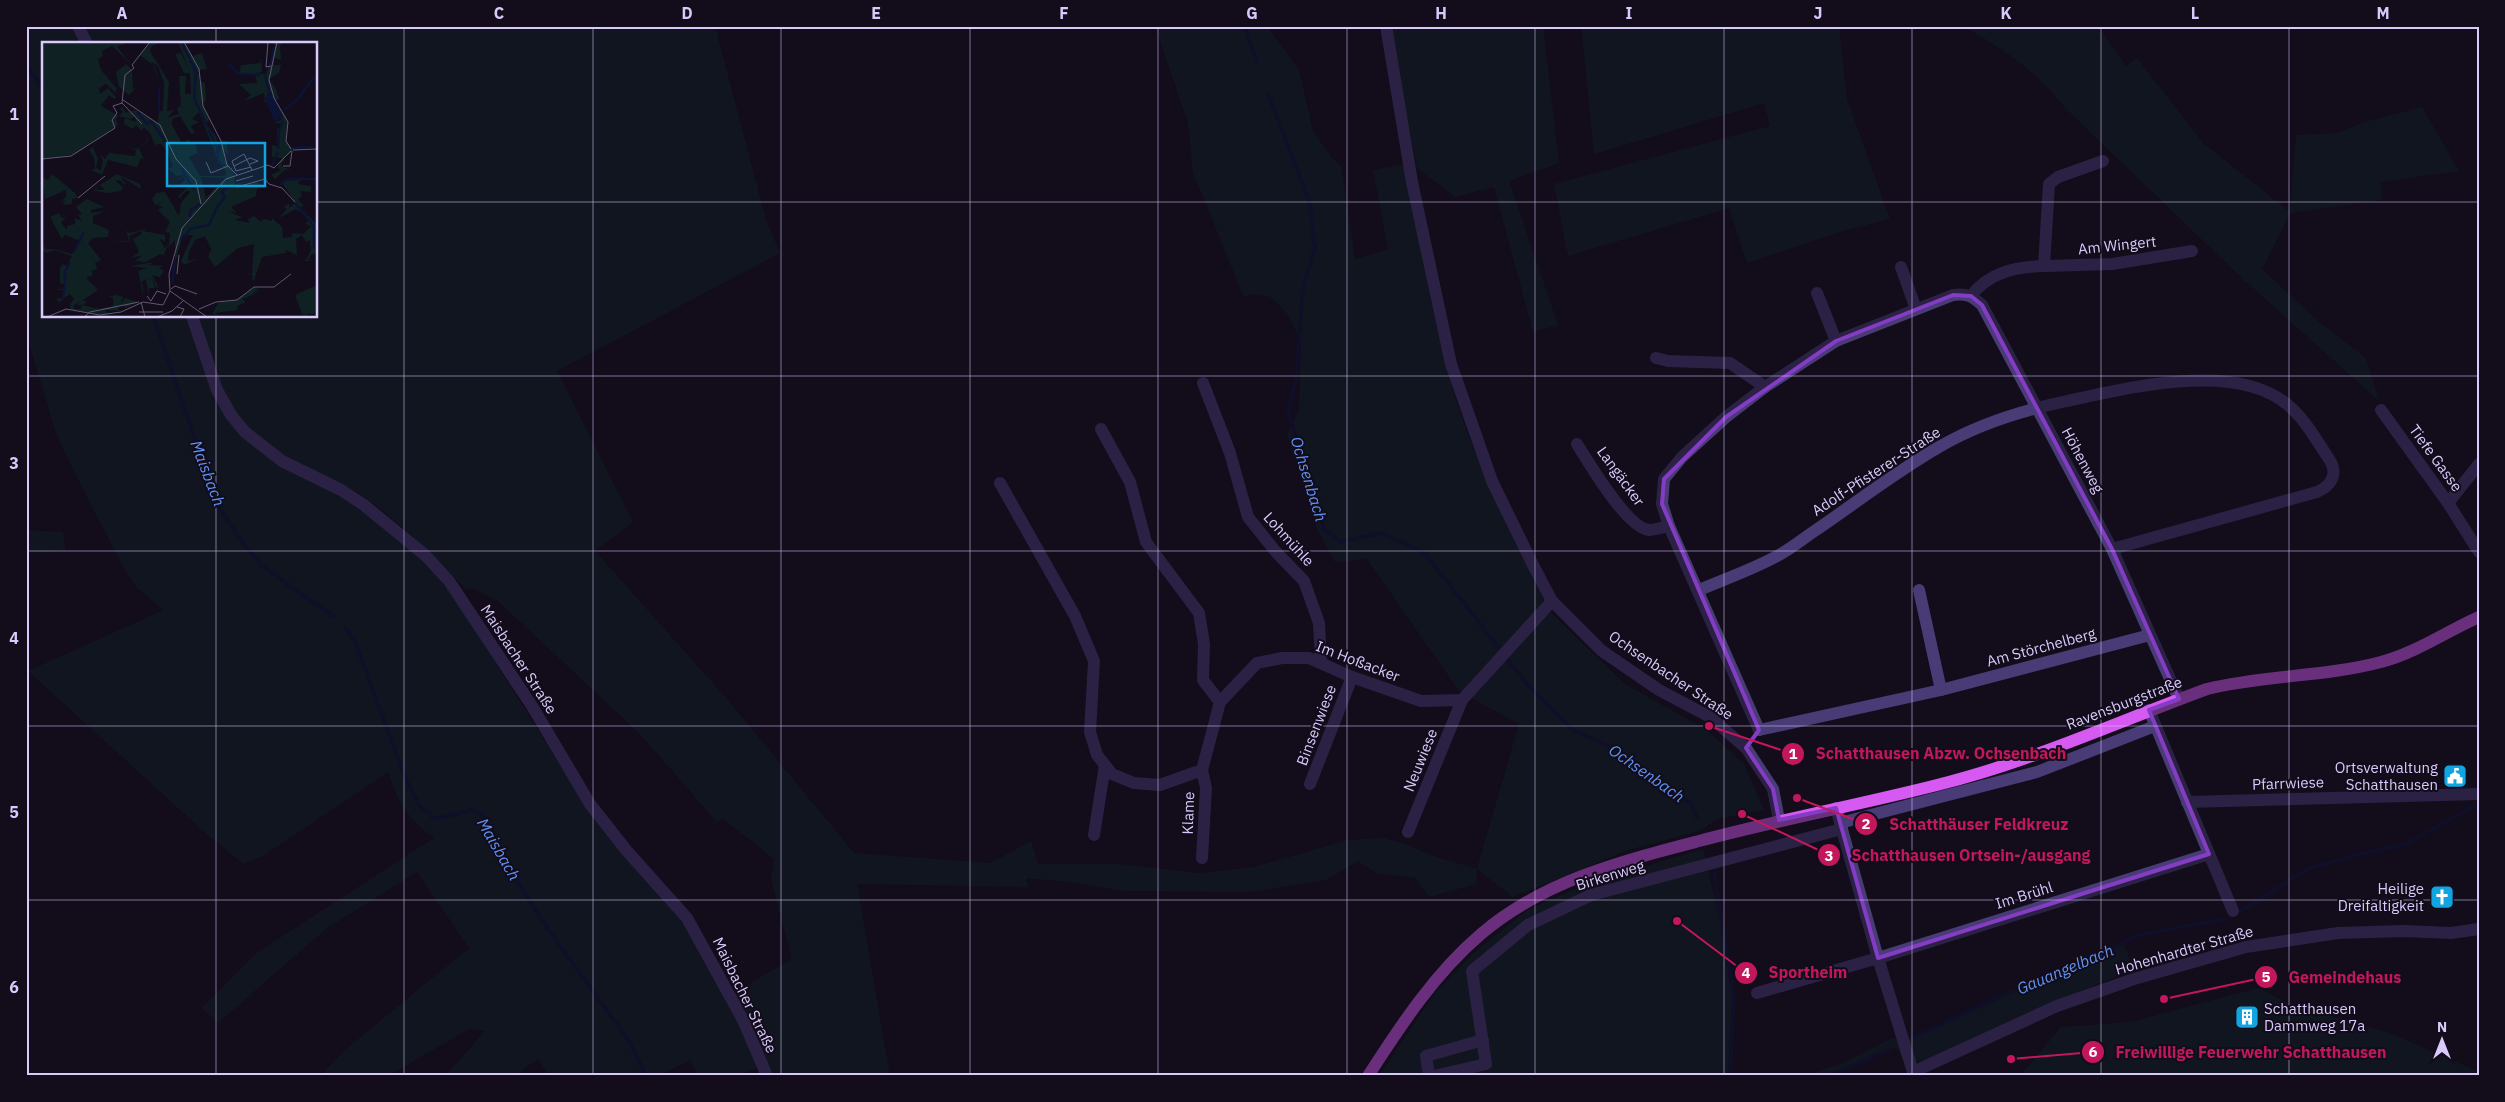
<svg xmlns="http://www.w3.org/2000/svg" width="2505" height="1102" font-family="'IBM Plex Sans',sans-serif">
<rect width="100%" height="100%" fill="#120c1b"/>
<g fill="#102124">
<path d="M 26,26 L 73,26 L 84,44 L 44,44 L 44,316 L 190,316 L 225,416 L 329,490 L 390,527 L 436,575 L 458,603 L 591,815 L 679,915 L 740,1025 L 758,1068 L 735,1076 L 698,1076 L 690,1060 L 658,1076 L 549,1076 L 538,1059 L 514,1076 L 445,1076 L 485,1031 L 469,1029 L 388,1076 L 320,1076 L 346,1049 L 469,948 L 417,872 L 327,928 L 218,1023 L 202,1008 L 258,952 L 434,838 C 407,817 399,805 388,772 L 263,856 L 244,864 L 210,837 L 28,671 L 164,610 L 137,588 L 127,574 L 88,499 L 57,436 L 26,333 Z"/>
<path d="M 82,26 L 715,26 L 766,220 L 780,253 L 557,371 L 633,522 L 595,551 L 727,699 L 854,853 L 991,863 L 1031,841 L 1038,864 L 1119,864 L 1199,873 L 1254,867 L 1348,840 L 1382,838 L 1403,843 L 1430,855 L 1477,869 L 1519,724 L 1459,691 L 1367,559 L 1335,562 L 1317,529 L 1287,435 L 1299,409 L 1301,342 L 1289,316 L 1271,297 L 1250,294 L 1244,298 L 1193,172 L 1188,123 L 1155,26 L 1267,26 L 1299,70 L 1313,131 L 1332,158 L 1341,166 L 1355,259 L 1388,249 L 1373,170 L 1405,164 C 1421,247 1433,332 1460,412 C 1482,477 1513,538 1544,599 L 1541,603 L 1625,684 L 1705,729 L 1744,764 L 1764,810 L 1717,819 L 1699,831 L 1628,850 L 1513,897 L 1477,869 L 1476,884 L 1429,897 L 1416,878 L 1376,873 L 1358,861 L 1326,880 L 1249,892 L 1125,891 L 1068,882 L 1026,878 L 1028,887 L 857,884 L 890,1076 L 771,1076 L 735,992 L 792,959 L 771,879 L 774,859 L 722,818 L 717,822 L 640,734 L 498,601 L 474,589 L 466,589 C 433,558 402,522 364,497 C 324,471 277,460 244,425 C 218,396 210,352 199,316 L 316,316 L 316,44 L 94,44 Z"/>
<polygon points="1392,26 1543,26 1559,163 1509,181 1558,325 1533,332 1494,187 1455,197 1417,168 1398,72"/>
<polygon points="1581,26 1839,26 1847,99 1890,219 1843,231 1747,263 1729,208 1568,256 1554,184 1770,126 1764,103 1594,154"/>
<path d="M 1963,26 L 2098,26 L 2126,66 L 2137,58 L 2203,143 L 2290,212 L 2296,135 L 2339,133 L 2361,123 L 2422,107 L 2459,171 L 2381,182 L 2381,200 L 2290,213 L 2262,269 L 2320,323 L 2366,358 L 2379,401 L 2243,279 L 2065,108 C 2036,70 2005,50 1963,26 Z"/>
<polygon points="26,530 63,532 66,551 26,553"/>
<path d="M 1703,849 C 1718,917 1748,1005 1727,1073 L 1746,1076 L 1379,1076 L 1437,990 L 1477,950 L 1529,909 L 1590,883 Z"/>
<polygon points="2124,944 2134,971 2102,982 1927,1059 1906,1064 1896,1047 1833,1076 1803,1076 1841,1064 1893,1038 1909,1039"/>
<polygon points="2258,988 2288,1003 2390,1033 2479,1072 2479,1076 2020,1076 2061,1027 2131,1022"/>
</g>
<g fill="none" stroke-linecap="round" stroke-linejoin="round">
<g stroke="#0c1335" stroke-width="4">
<polyline points="1244,26 1257,62"/>
<polyline points="26,64 44,90"/>
<polyline points="1268,94 1309,200 1315,248 1303,287 1296,379 1288,411 1324,529 1341,542 1381,533 1424,552 1527,684 1573,730 1614,748 1691,804 1697,818"/>
<polyline points="153,316 217,504 243,544 262,566 333,616"/>
<polyline points="345,628 354,639 406,780 419,805 435,819 472,810 482,814 515,878 545,925 629,1041 646,1076"/>
<polyline points="1714,873 1734,997 1730,1076"/>
<polyline points="2241,911 2307,869 2356,855 2405,844 2479,804"/>
<polyline points="1911,1038 2006,994 2078,966 2139,935 2225,919"/>
<polyline points="1829,1076 1891,1049"/>
</g>
<g stroke="#483b76" stroke-width="12">
<polyline points="78,26 87,44"/>
<polyline points="1386,26 1412,182 1451,364 1492,481 1533,565 1552,601 1602,651 1659,690 1710,717 1746,748 1773,789 1779,820"/>
<polyline points="2044,266 2112,264 2192,251"/>
<polyline points="1901,267 1916,309"/>
<polyline points="1817,293 1836,341"/>
<path d="M 1971,296 C 1989,272 2016,267 2044,266 L 2049,184 L 2058,177 L 2103,161"/>
<polyline points="192,316 217,390 231,415 245,432 282,461 341,490 364,505 425,555 449,581 532,706 590,804 627,851 687,918 743,1020 767,1076"/>
<polyline points="1656,358 1668,361 1730,363 1765,387"/>
<polyline points="1203,383 1230,453 1248,517 1276,552 1304,581 1319,623 1321,662"/>
<polyline points="2381,410 2448,503 2479,552"/>
<polyline points="1101,429 1130,482 1146,542 1199,613 1204,644 1203,680 1220,702"/>
<path d="M 1577,444 C 1589,463 1627,528 1649,530 C 1655,530 1663,527 1669,526"/>
<polyline points="1000,483 1075,616 1094,661 1090,732 1097,755 1112,774 1134,783 1160,785 1202,770 1220,702 1257,663 1282,658 1309,658 1352,677 1421,701 1462,700 1552,601"/>
<polyline points="2448,503 2479,464"/>
<path d="M 1699,590 C 1725,579 1754,569 1779,555 C 1792,548 1804,538 1816,530 C 1857,502 1897,471 1939,447 C 1978,424 2024,410 2067,401 C 2129,388 2235,360 2288,405 C 2305,419 2317,441 2329,459 C 2339,474 2331,486 2317,492 L 2112,549"/>
<polyline points="1919,590 1941,690"/>
<polyline points="2149,710 2233,911"/>
<path d="M 1759,730 L 1669,526 L 1662,504 L 1664,479 L 1682,457 L 1726,417 L 1765,387 L 1836,341 L 1953,295 C 1966,293 1972,296 1982,305 L 2112,549 L 2179,699"/>
<polyline points="1759,730 1941,690 2150,635"/>
<polyline points="1202,770 1206,788 1202,858"/>
<polyline points="1310,784 1352,677"/>
<polyline points="2187,802 2479,794"/>
<polyline points="1836,808 1878,958 1913,1072 2057,1006 2134,979 2246,947 2338,933 2404,931 2451,933 2479,929"/>
<polyline points="1840,823 2037,772 2155,726"/>
<polyline points="1408,832 1462,700"/>
<polyline points="1094,835 1105,765"/>
<polyline points="1757,993 1878,958 2209,854"/>
<polyline points="1429,1076 1426,1056 1483,1040"/>
<polyline points="1434,1076 1486,1064 1472,971 1528,925 1591,895 1842,829"/>
</g>
<path stroke="#d65af2" stroke-width="12" d="M 1368,1076 C 1401,1025 1435,973 1481,934 C 1543,881 1622,861 1699,841 C 1778,820 1858,805 1937,785 C 2030,762 2117,722 2207,689 C 2264,675 2324,677 2381,662 C 2416,653 2447,631 2479,617"/>
</g>
<path d="M0 0H2505V1102H0ZM 1953,295 L 1971,296 L 1982,305 L 2112,549 L 2179,699 L 2149,710 L 2209,854 L 1878,958 L 1836,808 L 1779,820 L 1773,789 L 1746,748 L 1759,730 L 1662,504 L 1664,479 L 1726,417 L 1836,341 Z" fill="#120c1b" fill-opacity=".55" fill-rule="evenodd"/>
<path fill="none" stroke="#843cc5" stroke-width="4" stroke-linejoin="round" d="M 1953,295 L 1971,296 L 1982,305 L 2112,549 L 2179,699 L 2149,710 L 2209,854 L 1878,958 L 1836,808 L 1779,820 L 1773,789 L 1746,748 L 1759,730 L 1662,504 L 1664,479 L 1726,417 L 1836,341 Z"/>
<path fill="none" stroke="#d9cafb" stroke-width="1" stroke-opacity="0.55" d="M 216,26 L 216,44M 404,26 L 404,1076M 593,26 L 593,1076M 781,26 L 781,1076M 970,26 L 970,1076M 1158,26 L 1158,1076M 1347,26 L 1347,1076M 1535,26 L 1535,1076M 1724,26 L 1724,1076M 1912,26 L 1912,1076M 2101,26 L 2101,1076M 2289,26 L 2289,1076M 26,202 L 44,202M 316,202 L 2479,202M 216,316 L 216,1076M 26,376 L 2479,376M 26,551 L 2479,551M 26,726 L 2479,726M 26,900 L 2479,900"/>
<defs>
<g id="civic-square" transform="scale(1.25)"><rect x="-9" y="-9" width="18" height="18" rx="4" fill="#11a4e0" stroke="#120c1b"/><path d="M-.6-6.5H3V-4.5H.6V-3L4-1V1h2V6H-6V1h2V-1L-.6-3ZM-1.2 2.5V6h2.4V2.5Z" fill="#fff"/></g>
<g id="church-square" transform="scale(1.25)"><rect x="-9" y="-9" width="18" height="18" rx="4" fill="#11a4e0" stroke="#120c1b"/><path d="M-1.2-6h2.4v3.5h3.3v2.4h-3.3V6h-2.4V-.1h-3.3v-2.4h3.3Z" fill="#fff"/></g>
<g id="building-square" transform="scale(1.25)"><rect x="-9" y="-9" width="18" height="18" rx="4" fill="#11a4e0" stroke="#120c1b"/><path d="M-4-6H4V6H1V3H-1V6H-4ZM-2.5-4.3h1.7v1.8h-1.7ZM.8-4.3h1.7v1.8H.8ZM-2.5-1h1.7V.8h-1.7ZM.8-1h1.7V.8H.8Z" fill="#fff"/></g>
</defs>
<g fill-rule="evenodd">
<use href="#civic-square" x="2455" y="776"/>
<use href="#church-square" x="2442" y="897"/>
<use href="#building-square" x="2247" y="1017"/>
</g>
<g text-anchor="middle" dominant-baseline="central" stroke-width="4" stroke-linejoin="round" paint-order="stroke">
<g font-size="15" fill="#d9cafb" stroke="#120c1b">
<text transform="translate(2117 245) rotate(-6)">Am Wingert</text>
<text transform="translate(2436 458) rotate(54)">Tiefe Gasse</text>
<text transform="translate(2083 460) rotate(62)">Höhenweg</text>
<text transform="translate(1876 471) rotate(-33)">Adolf-Pfisterer-Straße</text>
<text transform="translate(1621 476) rotate(54)">Langäcker</text>
<text transform="translate(1289 539) rotate(48)">Lohmühle</text>
<text transform="translate(2041 647) rotate(-15)">Am Störchelberg</text>
<text transform="translate(519 659) rotate(57)">Maisbacher Straße</text>
<text transform="translate(1358 661) rotate(21)">Im Hoßacker</text>
<text transform="translate(1671 675) rotate(34)">Ochsenbacher Straße</text>
<text transform="translate(2124 703) rotate(-21)">Ravensburgstraße</text>
<text transform="translate(1316 725) rotate(-69)">Binsenwiese</text>
<text transform="translate(1420 760) rotate(-68)">Neuwiese</text>
<text transform="translate(2288 783) rotate(-2)">Pfarrwiese</text>
<text transform="translate(1188 813) rotate(-88)">Klame</text>
<text transform="translate(1610 875) rotate(-17)">Birkenweg</text>
<text transform="translate(2024 895) rotate(-17)">Im Brühl</text>
<text transform="translate(2184 950) rotate(-16)">Hohenhardter Straße</text>
<text transform="translate(745 995) rotate(64)">Maisbacher Straße</text>
</g>
<g font-size="15" fill="#d9cafb" stroke="#120c1b" text-anchor="end">
<text x="2438" y="767">Ortsverwaltung<tspan x="2438" dy="17">Schatthausen</tspan></text>
<text x="2424" y="888">Heilige<tspan x="2424" dy="17">Dreifaltigkeit</tspan></text>
<text x="2264" y="1008" text-anchor="start">Schatthausen<tspan x="2264" dy="17">Dammweg 17a</tspan></text>
</g>
<g font-size="16" font-style="italic" fill="#6093f3" stroke="#120c1b">
<text transform="translate(208 473) rotate(69)">Maisbach</text>
<text transform="translate(1309 479) rotate(73)">Ochsenbach</text>
<text transform="translate(1647 773) rotate(35)">Ochsenbach</text>
<text transform="translate(499 849) rotate(60)">Maisbach</text>
<text transform="translate(2065 969) rotate(-23)">Gauangelbach</text>
</g>
</g>
<g transform="translate(42 42)">
<rect width="275" height="275" fill="#120c1b"/>
<path d="M 0,0 L 87,0 L 75,5 L 90,23 L 70,4 L 60,9 L 61,14 L 56,17 L 59,28 L 75,47 L 73,50 L 64,42 L 57,46 L 58,52 L 66,46 L 74,55 L 72,57 L 67,53 L 59,64 L 77,74 L 81,70 L 78,67 L 80,64 L 84,71 L 93,68 L 116,81 L 117,69 L 121,69 L 122,41 L 116,24 L 108,19 L 113,25 L 117,42 L 111,23 L 91,8 L 98,13 L 109,0 L 118,0 L 109,5 L 108,9 L 127,40 L 125,69 L 132,68 L 125,76 L 137,72 L 135,66 L 139,64 L 137,34 L 144,34 L 143,52 L 149,52 L 148,31 L 142,31 L 133,12 L 139,11 L 147,27 L 136,0 L 141,0 L 150,14 L 160,11 L 165,27 L 158,28 L 154,33 L 157,32 L 157,42 L 158,39 L 163,41 L 164,59 L 160,61 L 167,78 L 164,81 L 174,95 L 178,111 L 179,99 L 185,99 L 186,113 L 182,108 L 182,117 L 192,129 L 193,142 L 208,138 L 196,143 L 201,146 L 213,139 L 224,145 L 215,147 L 214,154 L 189,165 L 195,171 L 186,169 L 200,175 L 193,178 L 207,181 L 206,177 L 212,174 L 219,180 L 222,177 L 230,179 L 230,176 L 240,185 L 241,196 L 250,195 L 250,191 L 261,192 L 269,185 L 263,181 L 267,179 L 264,174 L 254,167 L 237,176 L 245,167 L 242,165 L 247,161 L 248,166 L 253,160 L 239,139 L 258,138 L 256,142 L 269,144 L 269,150 L 258,149 L 260,154 L 256,157 L 262,164 L 258,165 L 275,183 L 275,211 L 269,213 L 266,218 L 275,218 L 264,219 L 260,217 L 264,218 L 269,208 L 268,198 L 264,200 L 260,193 L 254,197 L 255,213 L 244,208 L 244,211 L 220,215 L 211,241 L 210,233 L 202,230 L 210,232 L 212,202 L 196,206 L 173,225 L 166,215 L 169,207 L 163,194 L 153,198 L 147,209 L 146,219 L 156,217 L 142,223 L 139,219 L 151,193 L 141,193 L 133,221 L 133,198 L 124,207 L 122,212 L 126,214 L 118,212 L 104,220 L 93,219 L 100,214 L 90,215 L 97,210 L 91,197 L 100,192 L 99,189 L 87,194 L 88,198 L 87,200 L 67,200 L 87,199 L 84,188 L 87,191 L 104,187 L 101,189 L 123,193 L 123,200 L 117,196 L 123,206 L 127,203 L 128,191 L 123,190 L 128,180 L 116,168 L 121,165 L 115,164 L 120,161 L 113,163 L 110,157 L 114,151 L 123,150 L 137,174 L 139,161 L 148,150 L 145,148 L 138,156 L 136,154 L 147,144 L 137,143 L 143,138 L 142,135 L 133,140 L 142,133 L 135,134 L 126,127 L 131,124 L 124,108 L 119,102 L 115,102 L 116,105 L 112,101 L 108,91 L 102,86 L 99,88 L 94,83 L 91,87 L 82,82 L 83,76 L 94,80 L 93,74 L 89,77 L 77,74 L 74,77 L 76,83 L 33,112 L 0,117 ZM 157,70 L 177,121 L 184,129 L 183,134 L 158,134 L 147,115 L 156,111 L 153,100 L 149,101 L 147,97 L 140,101 L 130,83 L 130,77 L 138,74 L 149,92 L 153,91 L 149,84 L 157,80 L 150,77 ZM 159,135 L 181,136 L 183,135 L 164,156 ZM 230,0 L 243,0 L 238,3 L 239,18 L 232,16 L 232,23 L 239,23 L 237,31 L 227,37 L 234,47 L 237,57 L 233,59 L 245,78 L 244,98 L 249,105 L 275,104 L 254,106 L 244,114 L 239,124 L 249,128 L 243,128 L 233,137 L 229,133 L 239,128 L 235,126 L 240,116 L 230,115 L 230,103 L 235,104 L 235,88 L 240,82 L 232,80 L 240,78 L 225,54 L 224,60 L 219,61 L 223,59 L 222,51 L 202,59 L 209,53 L 197,42 L 215,41 L 213,33 L 197,32 L 199,23 L 218,21 L 219,16 L 220,29 L 216,32 L 224,32 L 233,3 ZM 84,22 L 90,28 L 91,47 L 94,46 L 87,53 L 77,45 L 74,30 ZM 102,91 L 107,98 L 97,106 L 102,117 L 99,116 L 95,125 L 66,118 L 60,133 L 49,128 L 53,127 L 52,116 L 47,108 L 51,105 L 56,117 L 54,125 L 59,129 L 61,118 L 58,112 L 63,117 L 67,111 L 93,114 L 94,108 L 84,105 L 95,107 L 106,98 ZM 10,132 L 33,151 L 36,156 L 30,157 L 30,162 L 21,163 L 23,158 L 18,161 L 24,155 L 24,148 L 3,157 L 0,135 L 6,138 ZM 75,132 L 98,142 L 99,147 L 78,134 L 83,141 L 82,144 L 80,139 L 73,138 L 81,146 L 79,149 L 67,151 L 53,149 L 52,148 L 56,144 L 54,148 L 63,148 L 58,143 ZM 45,157 L 62,165 L 49,168 L 49,171 L 64,169 L 51,174 L 51,181 L 67,188 L 66,195 L 51,196 L 46,201 L 59,218 L 53,221 L 55,227 L 49,229 L 51,233 L 44,236 L 56,248 L 40,259 L 44,259 L 43,262 L 34,264 L 39,259 L 31,264 L 33,267 L 39,267 L 40,263 L 58,267 L 71,264 L 71,256 L 67,254 L 75,253 L 81,255 L 79,262 L 83,256 L 96,260 L 83,266 L 82,263 L 76,264 L 77,269 L 63,268 L 67,273 L 29,268 L 28,262 L 32,257 L 28,252 L 16,261 L 15,256 L 20,257 L 22,248 L 5,247 L 22,247 L 23,243 L 18,241 L 18,227 L 20,222 L 25,224 L 30,214 L 13,208 L 4,211 L 0,208 L 0,199 L 3,207 L 12,207 L 30,212 L 38,199 L 23,193 L 20,197 L 8,175 L 17,171 L 20,176 L 24,175 L 19,181 L 25,188 L 25,184 L 33,182 L 33,176 L 40,179 L 36,173 L 40,172 L 34,165 ZM 113,220 L 106,223 L 122,224 L 117,226 L 122,229 L 118,235 L 110,233 L 116,244 L 114,246 L 112,239 L 110,236 L 113,246 L 107,246 L 107,254 L 104,238 L 108,235 L 99,240 L 101,246 L 101,253 L 96,229 L 105,226 L 88,224 ZM 275,243 L 275,273 L 266,271 L 263,275 L 262,270 L 261,275 L 253,253 ZM 213,245 L 216,246 L 210,253 L 216,248 L 220,248 L 216,249 L 210,253 L 200,257 L 204,260 L 195,264 L 196,268 L 173,271 L 177,274 L 170,272 L 176,261 L 193,258 Z" fill="#102124" fill-rule="evenodd"/>
<path d="M 230,50 L 241,76 L 232,79 L 224,59 L 225,51 Z" fill="#0c1335"/>
<path fill="none" stroke="#0c1335" stroke-width="2.5" d="M 139,0 L 148,17M 148,18 L 154,30 L 152,56 L 166,86M 186,21 L 197,32M 228,23 L 232,6M 198,32 L 218,33M 223,33 L 227,50M 262,48 L 273,34M 117,68 L 117,47M 242,68 L 256,57 L 262,48M 95,70 L 105,82 L 109,79M 109,79 L 125,102M 166,87 L 174,103M 175,104 L 177,121 L 182,124M 250,106 L 269,105M 236,107 L 237,89 L 241,79M 230,124 L 236,110M 139,126 L 152,148M 238,142 L 245,137 L 275,137M 253,161 L 264,174M 175,165 L 183,155 L 180,151 L 183,146 L 194,144M 264,174 L 272,185 L 272,207M 148,175 L 148,169 L 158,162M 139,199 L 148,187 L 167,183 L 175,165M 32,210 L 42,190M 23,239 L 23,230 L 28,220M 130,242 L 133,219M 21,256 L 23,240"/>
<path fill="none" stroke="#625875" stroke-width="1" d="M 142,0 L 157,27 L 161,64 L 179,99 L 185,123 L 195,133M 226,0 L 224,25 L 229,24M 235,0 L 227,38 L 232,56 L 246,80 L 244,99 L 249,107M 81,58 L 118,83 L 134,117 L 154,139 L 159,162M 80,61 L 100,82M 251,108 L 275,107M 0,117 L 29,114 L 73,86 L 70,78 L 75,71 L 71,64 L 80,61 L 83,33 L 92,26 L 90,23 L 108,0M 164,120 L 169,131 L 186,124M 192,124 L 208,116 L 216,119 L 208,122M 241,124 L 248,124 L 250,109M 194,129 L 190,119 L 202,112 L 210,128M 194,129 L 209,125M 223,137 L 227,142 L 240,146 L 253,160M 194,139 L 211,134M 195,145 L 223,137M 36,156 L 63,134M 135,232 L 137,213M 129,247 L 133,244 L 155,252M 128,249 L 165,275M 105,254 L 109,259 L 115,249 L 124,252M 99,260 L 103,275M 135,265 L 142,267 L 138,275M 157,267 L 174,260 L 195,258 L 212,245 L 232,245 L 249,232M 97,270 L 121,270M 5,275 L 24,267 L 58,273 L 79,270 L 101,260 L 121,263 L 128,249 L 127,232 L 140,186 L 184,137 L 226,123 L 232,126 L 249,109M 42,275 L 48,270 L 97,260M 115,275 L 130,269 L 141,259"/>
<path fill="#11a4e0" fill-opacity="0.15" stroke="#11a4e0" stroke-width="2.5" d="M 125,101 L 223,101 L 223,144 L 125,144 Z"/>
<rect width="275" height="275" fill="none" stroke="#d9cafb" stroke-width="2.5"/>
</g>
<path fill="none" stroke="#c2185b" stroke-width="2" d="M1709 726L1793 754M1797 798L1866 824M1742 814L1829 855M1677 921L1746 973M2164 999L2266 977M2011 1059L2093 1052"/>
<g fill="#c2185b" stroke="#120c1b" stroke-width="2">
<circle cx="1709" cy="726" r="5"/>
<circle cx="1797" cy="798" r="5"/>
<circle cx="1742" cy="814" r="5"/>
<circle cx="1677" cy="921" r="5"/>
<circle cx="2164" cy="999" r="5"/>
<circle cx="2011" cy="1059" r="5"/>
<circle cx="1793" cy="754" r="12"/>
<circle cx="1866" cy="824" r="12"/>
<circle cx="1829" cy="855" r="12"/>
<circle cx="1746" cy="973" r="12"/>
<circle cx="2266" cy="977" r="12"/>
<circle cx="2093" cy="1052" r="12"/>
</g>
<g font-size="15" text-anchor="middle" font-weight="bold" fill="#fff">
<text x="1793" y="759">1</text>
<text x="1866" y="829">2</text>
<text x="1829" y="861">3</text>
<text x="1746" y="978">4</text>
<text x="2266" y="982">5</text>
<text x="2093" y="1057">6</text>
</g>
<g font-size="16" text-anchor="middle" font-weight="bold" fill="#c2185b" stroke="#120c1b" stroke-width="4" stroke-linejoin="round" paint-order="stroke">
<text x="1941" y="759">Schatthausen Abzw. Ochsenbach</text>
<text x="1979" y="830">Schatthäuser Feldkreuz</text>
<text x="1971" y="861">Schatthausen Ortsein-/ausgang</text>
<text x="1808" y="978">Sportheim</text>
<text x="2345" y="983">Gemeindehaus</text>
<text x="2251" y="1058">Freiwillige Feuerwehr Schatthausen</text>
</g>
<rect width="2505" height="1102" fill="none" stroke="#120c1b" stroke-width="55"/>
<g transform="translate(2442 1040)" stroke="#120c1b" stroke-width="4" paint-order="stroke">
<path d="M0-4L9 19L0 12L-9 19Z" fill="#d9cafb"/>
<text y="-8" font-size="14" font-weight="bold" text-anchor="middle" fill="#d9cafb">N</text>
</g>
<rect x="28" y="28" width="2450" height="1046" fill="none" stroke="#d9cafb" stroke-width="2"/>
<g font-size="16" text-anchor="middle" font-weight="bold" fill="#d9cafb">
<text x="122" y="19">A</text>
<text x="310" y="19">B</text>
<text x="499" y="19">C</text>
<text x="687" y="19">D</text>
<text x="876" y="19">E</text>
<text x="1064" y="19">F</text>
<text x="1252" y="19">G</text>
<text x="1441" y="19">H</text>
<text x="1629" y="19">I</text>
<text x="1818" y="19">J</text>
<text x="2006" y="19">K</text>
<text x="2195" y="19">L</text>
<text x="2383" y="19">M</text>
<text x="14" y="120">1</text>
<text x="14" y="295">2</text>
<text x="14" y="469">3</text>
<text x="14" y="644">4</text>
<text x="14" y="818">5</text>
<text x="14" y="993">6</text>
</g>
</svg>
